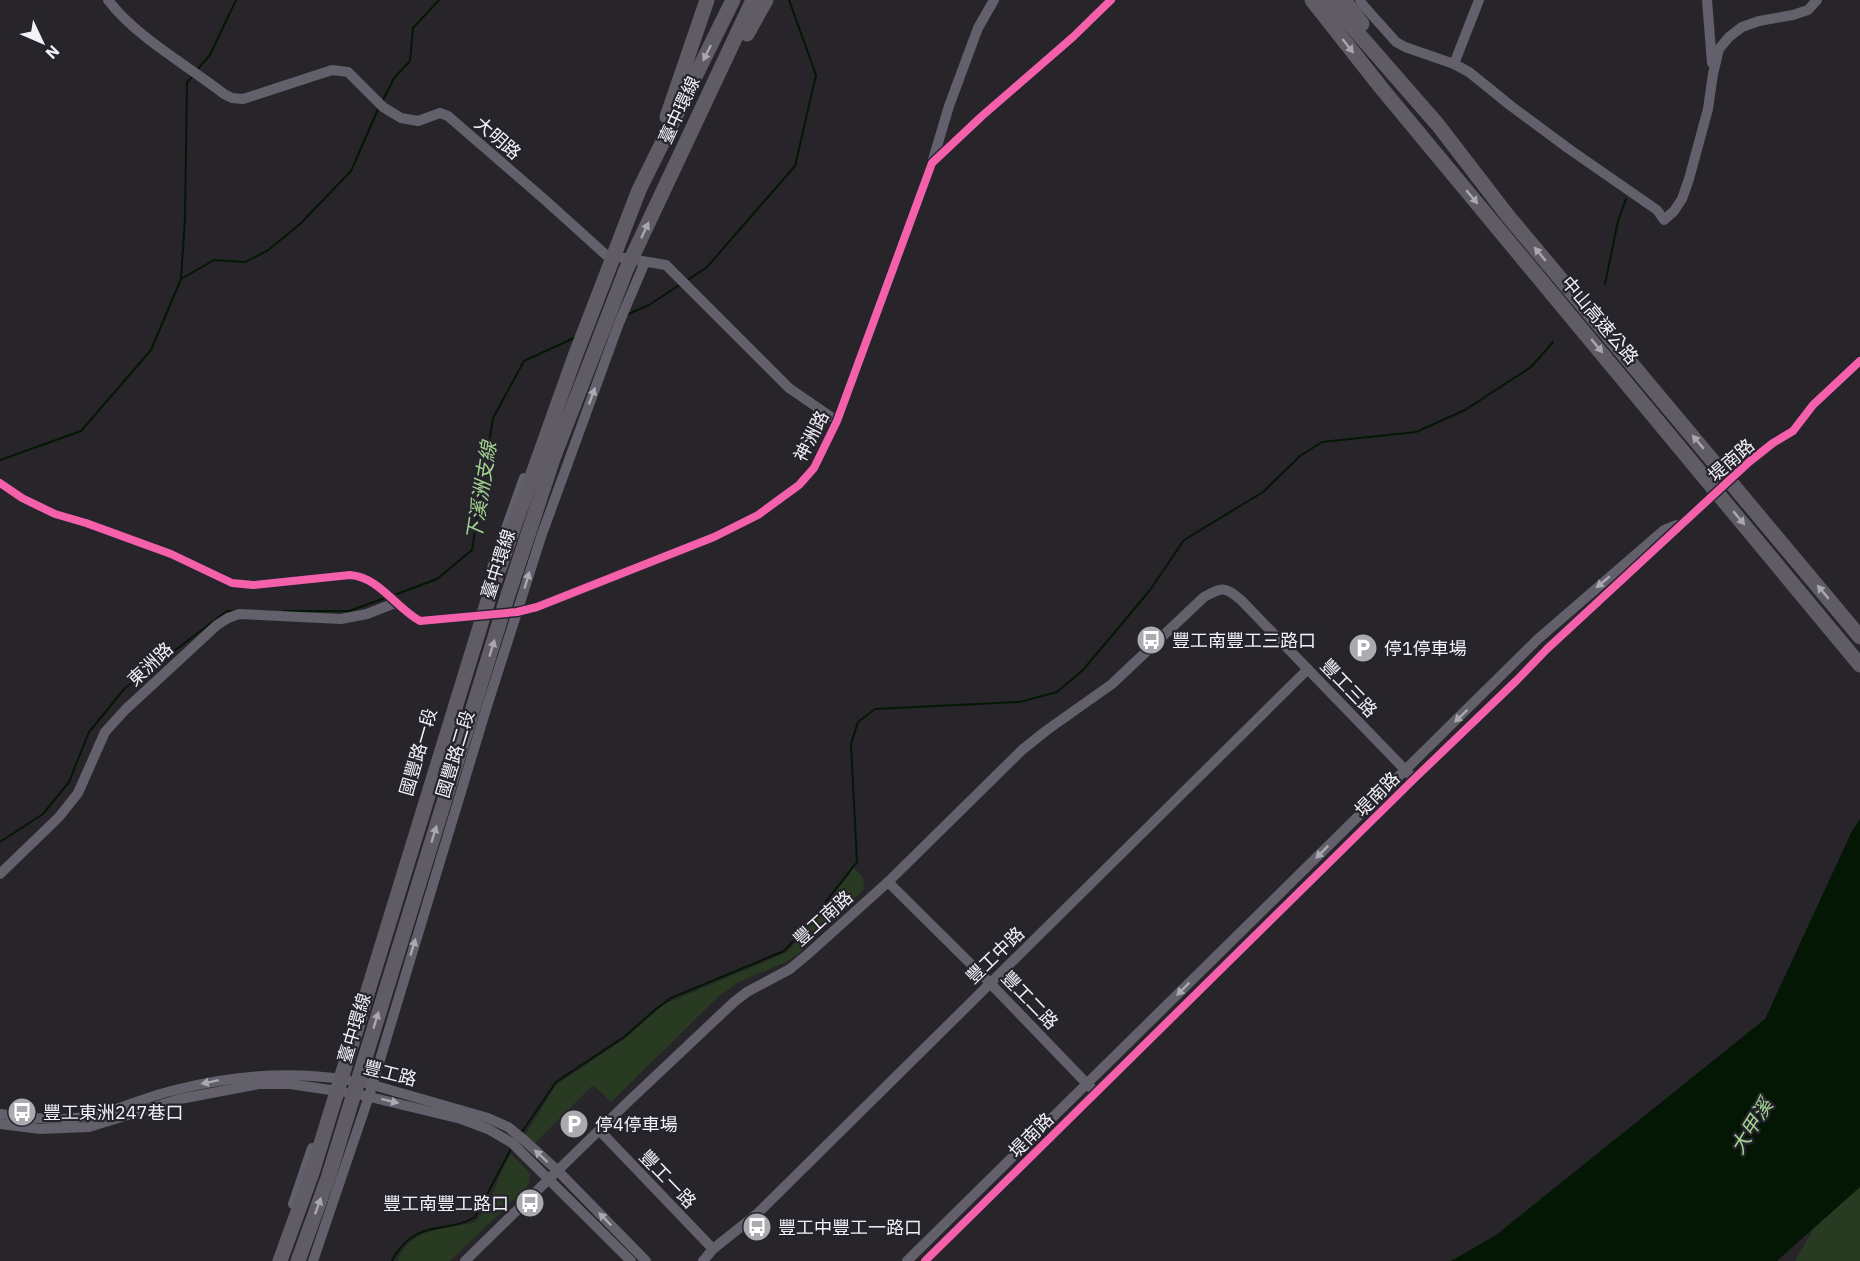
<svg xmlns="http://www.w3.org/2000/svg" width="1860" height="1261" font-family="'IBM Plex Sans','Noto Sans TC',sans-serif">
<rect width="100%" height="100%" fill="#27252a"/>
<g fill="#283a21">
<polygon points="853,867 863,877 864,889 798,954 788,961 739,982 719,996 611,1102 593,1085 534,1144 525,1135 556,1085 627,1037 663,1005 785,953 790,949 850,874"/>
<polygon points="1860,1148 1860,1261 1795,1261"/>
<path d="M 511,1154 L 530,1173 L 529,1183 L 525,1189 L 450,1261 L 397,1261 C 413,1225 443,1231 475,1222 C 493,1205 497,1175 511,1154 Z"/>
</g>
<polygon fill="#041604" points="1860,819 1860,1187 1777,1261 1451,1261 1496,1235 1765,1019 1852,831"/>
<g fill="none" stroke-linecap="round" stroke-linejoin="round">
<g stroke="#041604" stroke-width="2">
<polyline points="197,70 210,55 236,0"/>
<polyline points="382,102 394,78 410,61 413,28 439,0"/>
<polyline points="181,279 185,218 187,82 194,75"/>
<polyline points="686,281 707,267 795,166 816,75 789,0"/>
<polyline points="1605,284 1618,221 1626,199"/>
<polyline points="626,315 649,305 681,284"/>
<polyline points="0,460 81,431 151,350 181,279 214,260 245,262 267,251 300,224 351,171 379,107"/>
<polyline points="394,595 437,579 472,550 493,418 524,361 574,338"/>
<polyline points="283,611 349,611 385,598"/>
<polyline points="0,842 43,814 69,782 89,732 125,688 227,611 235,611"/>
<polyline points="522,1132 556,1082 624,1037 656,1009 671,998 784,951 801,933 857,862 851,744 858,722 875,709 1020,702 1057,692 1083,670 1150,590 1184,540 1263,492 1300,456 1322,442 1416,432 1465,410 1531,367 1553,342"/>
<path d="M 392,1261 C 394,1255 399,1250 403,1245 C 426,1221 451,1232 475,1217 L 512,1147"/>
</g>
<g stroke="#63606b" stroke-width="10">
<path d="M 108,0 C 136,37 187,65 224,94 L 232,98 L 243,99 L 332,70 L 348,72 L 383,107 L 401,118 L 418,121 L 440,113 L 448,116 L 545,200 L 606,255 L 666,265 L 789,388 L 837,421"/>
<polyline points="1360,0 1363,5 1396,42 1405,47 1454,64 1469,72 1511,106 1569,149 1657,210 1664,220 1674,211 1682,199 1689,179 1708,109 1713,74 1719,49 1729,37 1742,27 1759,21 1793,15 1808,10 1817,0"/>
<polyline points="1707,0 1712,63"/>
<polyline points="1454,64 1479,0"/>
<polyline points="932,163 949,106 978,28 994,0"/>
<path d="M 0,483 L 22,498 L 55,514 L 86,523 L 171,554 L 232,583 L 253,585 L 350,575 C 379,577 396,608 420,621 L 517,612 L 537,607 L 714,537 L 758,515 L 799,485 L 814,468 L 837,421 L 932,163 L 982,116 L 1073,37 L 1111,0"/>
<polyline points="492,568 524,478"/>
<polyline points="0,874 59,817 78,793 105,732 125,710 217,625 228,618 239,614 341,619 367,614 395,603"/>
<polyline points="888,882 989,982 1091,1088"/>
<polyline points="366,1083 488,1118 508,1127 524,1140 558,1171 646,1261"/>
<polyline points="362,1095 461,1119 488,1129 512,1143 631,1261"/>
<path d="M 0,1114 C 34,1119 67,1122 100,1114 C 125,1107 149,1096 175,1090 C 230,1076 291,1071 348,1080"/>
<polyline points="0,1124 40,1129 89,1127 180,1099 259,1084 290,1084 344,1092"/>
<polyline points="600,1131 713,1249"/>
<polyline points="293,1204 312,1148"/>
<polyline points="313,1261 369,1096 487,706 542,534 619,323 645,262"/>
<path d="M 465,1261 L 629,1101 L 734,1002 L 747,992 L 790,969 L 808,954 L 888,882 L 1022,750 L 1047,730 L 1112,684 L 1204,597 C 1222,587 1225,586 1241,600 L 1414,779"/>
<polyline points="703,1261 713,1249 757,1214 1308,669"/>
<polyline points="907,1261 1538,639 1664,530 1677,525"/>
<polyline points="925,1261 1414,779 1516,681 1547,649 1749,462 1773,443 1793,431 1813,405 1860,361"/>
</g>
<g stroke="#605c66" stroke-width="15">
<polyline points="1312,0 1383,90 1860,665"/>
<polyline points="1329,0 1438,125 1508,216 1860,637"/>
<polyline points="1344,0 1362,24"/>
<polyline points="747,34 766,0"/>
<polyline points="667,117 707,0"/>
<polyline points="280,1261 312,1173 491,591 574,359 639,190 733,0"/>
<polyline points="298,1261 328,1178 507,598 554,456 626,270 753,0"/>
</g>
<g stroke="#26232c" stroke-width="11">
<g id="cycleway">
<path d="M 0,483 L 22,498 L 55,514 L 86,523 L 171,554 L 232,583 L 253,585 L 350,575 C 379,577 396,608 420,621 L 517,612 L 537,607 L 714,537 L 758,515 L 799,485 L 814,468 L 837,421 L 932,163 L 982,116 L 1073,37 L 1111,0"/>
<polyline points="925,1261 1414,779 1516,681 1547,649 1749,462 1773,443 1793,431 1813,405 1860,361"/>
</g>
</g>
<use href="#cycleway" stroke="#f560ab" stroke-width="8"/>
</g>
<defs><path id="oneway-solid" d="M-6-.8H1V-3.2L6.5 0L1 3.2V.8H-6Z" transform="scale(1.5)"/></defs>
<g fill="#a9a6ae">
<use href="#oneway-solid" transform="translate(1348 46) rotate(52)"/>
<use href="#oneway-solid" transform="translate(707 53) rotate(116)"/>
<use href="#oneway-solid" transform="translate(1472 197) rotate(50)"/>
<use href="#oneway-solid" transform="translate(645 230) rotate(-65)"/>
<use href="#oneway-solid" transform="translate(1540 254) rotate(-130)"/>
<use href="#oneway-solid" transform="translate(1597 346) rotate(50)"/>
<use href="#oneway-solid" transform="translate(1698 442) rotate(-130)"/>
<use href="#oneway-solid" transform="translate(1739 518) rotate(50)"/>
<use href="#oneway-solid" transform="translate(1823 592) rotate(-130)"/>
<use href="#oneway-solid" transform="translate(492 648) rotate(-73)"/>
<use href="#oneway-solid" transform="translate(434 834) rotate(-73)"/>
<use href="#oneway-solid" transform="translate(376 1020) rotate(-73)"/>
<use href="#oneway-solid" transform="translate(318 1206) rotate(-70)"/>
</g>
<g fill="#aaa8b1">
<use href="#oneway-solid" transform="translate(592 396) rotate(-70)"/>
<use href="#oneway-solid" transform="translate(527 580) rotate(-73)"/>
<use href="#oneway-solid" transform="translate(1603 582) rotate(140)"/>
<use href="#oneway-solid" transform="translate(1461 716) rotate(136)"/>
<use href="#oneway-solid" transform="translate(1322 852) rotate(135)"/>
<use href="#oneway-solid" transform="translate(413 947) rotate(-73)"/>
<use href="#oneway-solid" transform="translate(1183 989) rotate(135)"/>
<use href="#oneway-solid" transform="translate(210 1082) rotate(168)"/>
<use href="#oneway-solid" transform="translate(390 1101) rotate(14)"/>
<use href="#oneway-solid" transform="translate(541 1156) rotate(-137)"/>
<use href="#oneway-solid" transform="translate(605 1219) rotate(-134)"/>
</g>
<defs>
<g id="bus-disc" transform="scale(1.5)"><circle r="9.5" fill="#abaaaf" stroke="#26232c"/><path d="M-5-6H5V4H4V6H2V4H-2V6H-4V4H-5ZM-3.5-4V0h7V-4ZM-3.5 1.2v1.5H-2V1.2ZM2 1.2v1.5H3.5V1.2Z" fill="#fff"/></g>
<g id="parking-disc" transform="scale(1.5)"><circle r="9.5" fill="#abaaaf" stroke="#26232c"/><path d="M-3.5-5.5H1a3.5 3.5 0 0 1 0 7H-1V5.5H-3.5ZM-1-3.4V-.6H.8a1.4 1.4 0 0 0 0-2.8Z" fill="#fff"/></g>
</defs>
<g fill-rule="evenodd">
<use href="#bus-disc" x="1151" y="640"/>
<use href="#parking-disc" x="1363" y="648"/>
<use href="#bus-disc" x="22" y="1112"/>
<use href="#parking-disc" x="574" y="1124"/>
<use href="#bus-disc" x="530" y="1203"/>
<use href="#bus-disc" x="757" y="1227"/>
</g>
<g text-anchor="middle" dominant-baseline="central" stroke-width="4.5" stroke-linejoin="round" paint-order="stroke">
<g font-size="18" fill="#f2f1f7" stroke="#26232c">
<text transform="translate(679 110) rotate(-65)">臺中環線</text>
<text transform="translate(498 138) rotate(41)">大明路</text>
<text transform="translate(1600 320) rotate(50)">中山高速公路</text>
<text transform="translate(811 436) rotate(-63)">神洲路</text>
<text transform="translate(1731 460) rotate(-41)">堤南路</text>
<text transform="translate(498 564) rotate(-72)">臺中環線</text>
<text transform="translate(150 664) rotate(-43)">東洲路</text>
<text transform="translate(1349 688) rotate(46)">豐工三路</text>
<text transform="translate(418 752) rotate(-74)">國豐路一段</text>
<text transform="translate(455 754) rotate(-73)">國豐路二段</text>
<text transform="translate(1377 794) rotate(-45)">堤南路</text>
<text transform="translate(823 918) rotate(-42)">豐工南路</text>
<text transform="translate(995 955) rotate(-44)">豐工中路</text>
<text transform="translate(1030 1000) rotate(46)">豐工二路</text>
<text transform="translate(354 1028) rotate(-73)">臺中環線</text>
<text transform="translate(390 1073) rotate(14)">豐工路</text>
<text transform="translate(1031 1135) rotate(-45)">堤南路</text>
<text transform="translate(668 1179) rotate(46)">豐工一路</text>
</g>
<g font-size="18" fill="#f2f1f7" stroke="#26232c" text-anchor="start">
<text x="1172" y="640">豐工南豐工三路口</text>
<text x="1384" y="648">停1停車場</text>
<text x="43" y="1112">豐工東洲247巷口</text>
<text x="595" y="1124">停4停車場</text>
<text x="509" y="1203" text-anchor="end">豐工南豐工路口</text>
<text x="778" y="1227">豐工中豐工一路口</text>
</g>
<g font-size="20" font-style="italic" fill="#a0d48f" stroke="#26232c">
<text transform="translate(481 491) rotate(-81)">下溪洲支線</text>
<text transform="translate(1751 1126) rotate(-58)">大甲溪</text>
</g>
</g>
<g transform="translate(42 42) rotate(134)" stroke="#26232c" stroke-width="4.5" paint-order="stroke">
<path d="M0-4.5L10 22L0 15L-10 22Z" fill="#f2f1f7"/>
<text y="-9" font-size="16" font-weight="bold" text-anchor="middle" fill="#f2f1f7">N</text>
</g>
</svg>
